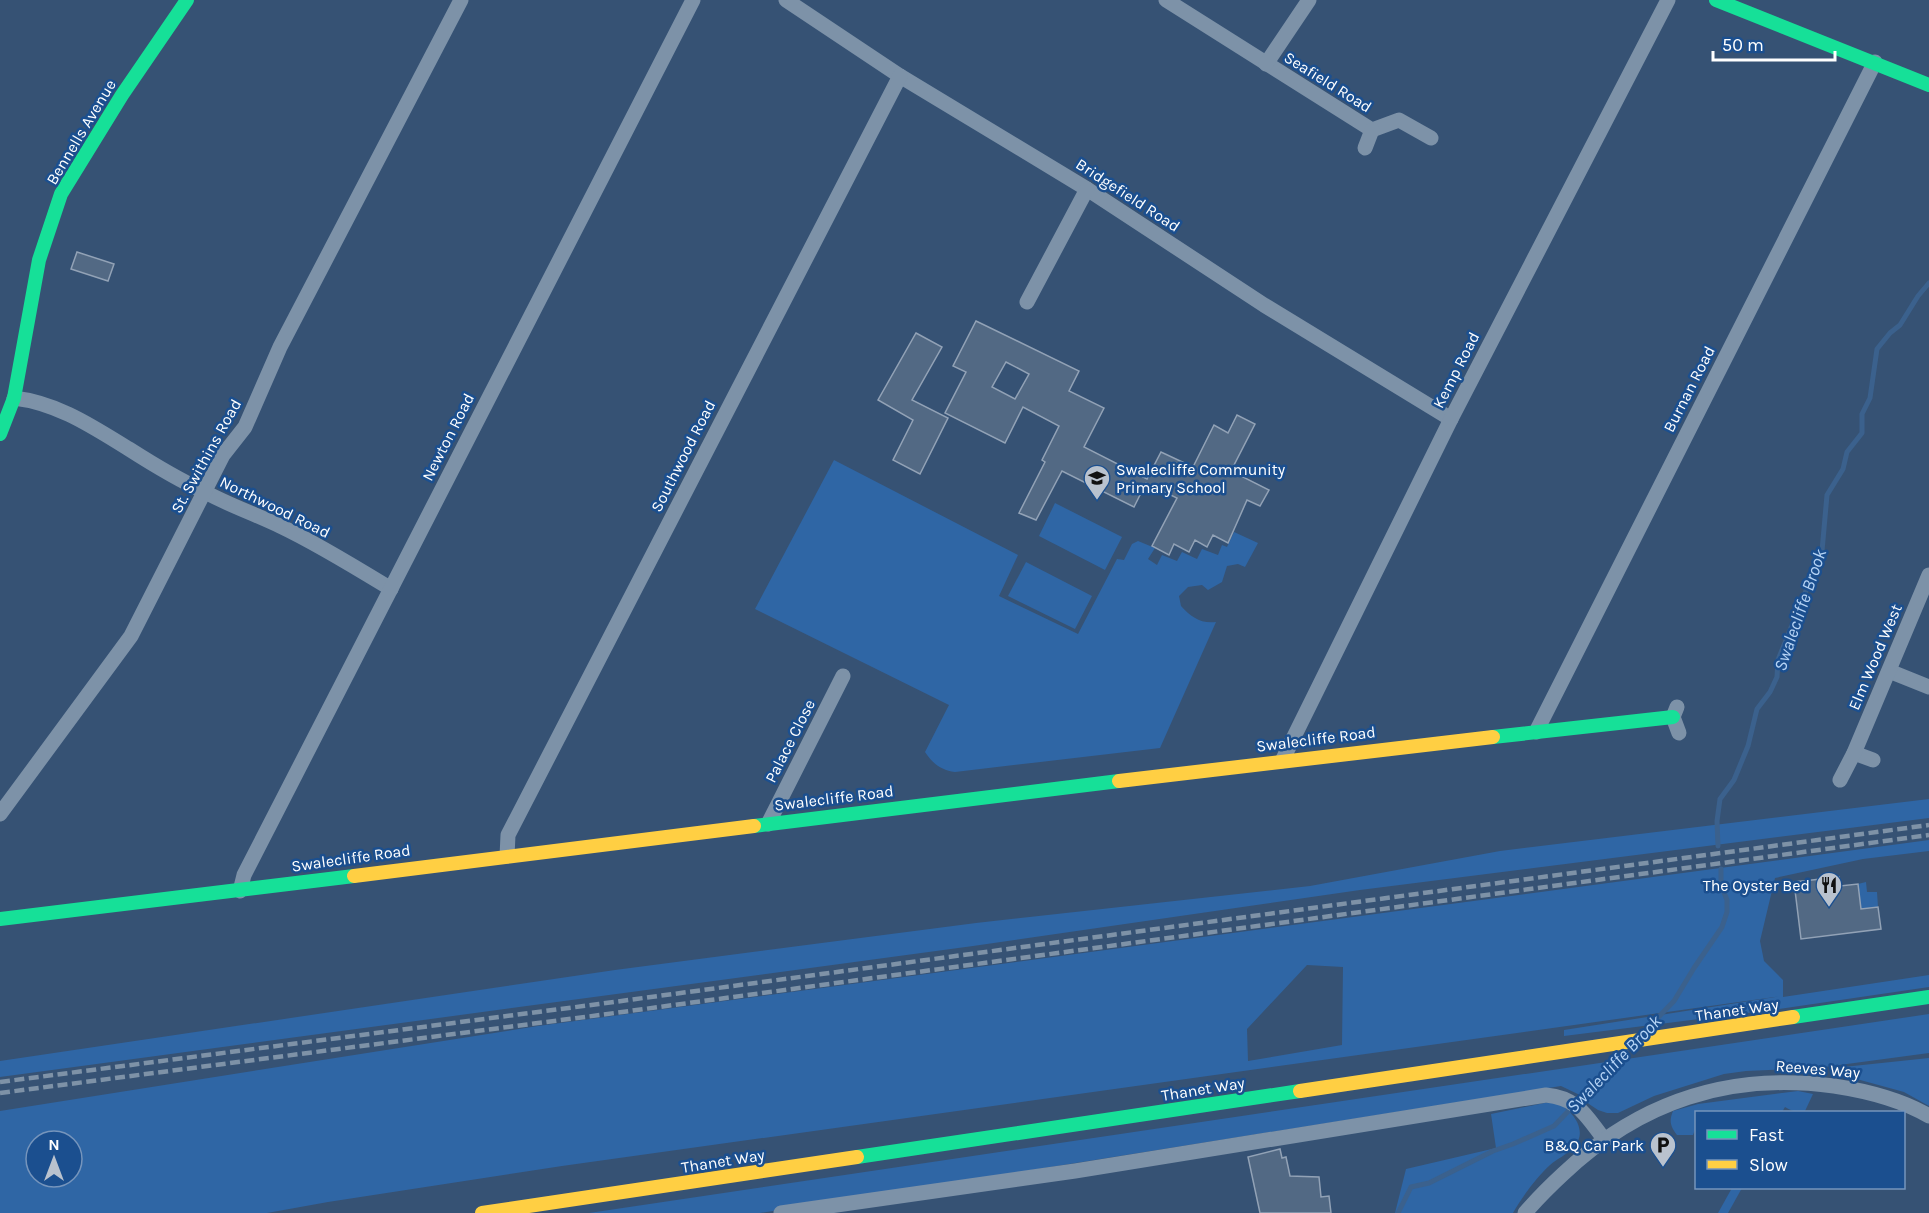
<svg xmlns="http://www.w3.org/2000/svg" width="1929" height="1213" font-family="Karla,sans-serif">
<rect width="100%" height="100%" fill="#365274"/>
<g fill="#2f66a5" fill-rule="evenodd">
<path d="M 834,460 L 1018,555 L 999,596 L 1078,634 L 1117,559 L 1124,560 L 1132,544 L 1138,541 L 1155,548 L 1148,559 L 1157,565 L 1162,555 L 1177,561 L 1182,552 L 1197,559 L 1202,549 L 1218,555 L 1222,545 L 1227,547 L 1234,532 L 1258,543 L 1245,567 L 1238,564 L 1227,566 L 1222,582 L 1208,590 L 1202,585 L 1188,587 L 1179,596 L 1181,606 C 1191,617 1201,624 1216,622 L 1160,748 L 955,772 C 941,770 933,764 925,752 L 949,705 L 755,609 Z"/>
<polygon points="1055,503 1122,537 1105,570 1039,536"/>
<polygon points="1026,562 1092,596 1075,629 1008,596"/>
<polygon points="1929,799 1929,818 1360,890 973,946 0,1077 0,1061 615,970 976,923 1310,886 1500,851"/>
<path d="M 1929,840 L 1929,851 L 1863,859 L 1775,878 L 1760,941 L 1764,961 L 1783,980 L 1783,997 L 1929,975 L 1929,987 L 1779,1009 L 1564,1036 L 1564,1030 L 1782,996 L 562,1166 L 328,1202 L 267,1213 L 0,1213 L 0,1111 L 538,1026 ZM 1307,965 L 1343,967 L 1342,1045 L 1248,1061 L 1247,1029 ZM 36,1141 L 72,1141 L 72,1177 L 36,1177 Z"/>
<polygon points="1866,882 1867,892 1877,892 1878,907 1861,909 1858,884"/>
<polygon points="1929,1014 1929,1053 1817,1068 1746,1071 1724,1074 1654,1096 1618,1113 1607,1113 1598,1110 1589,1104 1582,1096 1561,1086 760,1213 589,1213"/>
<polygon points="1929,1058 1929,1106 1904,1092 1831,1072 1834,1068"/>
<path d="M 1798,1091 L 1813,1094 L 1805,1111 C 1796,1113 1792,1111 1785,1107 L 1782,1112 L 1696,1112 L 1696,1127 L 1693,1135 L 1677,1135 C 1670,1126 1669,1121 1673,1111 L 1698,1104 Z"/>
<path d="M 1554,1101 C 1572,1109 1590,1131 1573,1148 C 1566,1155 1557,1159 1550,1165 C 1536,1178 1522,1197 1513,1213 L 1395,1213 L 1406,1169 L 1496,1148 L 1491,1114 Z"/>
<polygon points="1732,1188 1742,1188 1728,1213 1718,1213"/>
</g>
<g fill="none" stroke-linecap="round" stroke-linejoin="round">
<g stroke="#3b618d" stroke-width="5">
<polyline points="1718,846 1717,821 1720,799 1734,780 1748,746 1757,709 1770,692 1777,677 1778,660 1822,551 1827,495 1843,469 1847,452 1862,433 1862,414 1870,398 1877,349 1890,333 1900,325 1918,296 1929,283"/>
<polyline points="1645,1031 1674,1001 1694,968 1722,927 1727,912 1727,900 1721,885 1721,869"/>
<polyline points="1398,1213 1411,1187 1429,1183 1493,1151 1513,1144 1554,1126 1626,1051"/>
</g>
</g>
<g fill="#526984" stroke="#92a2b6" stroke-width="1.5" fill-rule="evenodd">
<polygon points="77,252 114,264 108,281 71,269"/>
<path d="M 976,321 L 1079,371 L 1069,391 L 1104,408 L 1084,447 L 1147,479 L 1161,452 L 1193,467 L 1214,425 L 1228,433 L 1237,415 L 1255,424 L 1231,471 L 1269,490 L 1260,506 L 1247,500 L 1228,543 L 1213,535 L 1207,547 L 1195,540 L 1189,552 L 1174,544 L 1169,555 L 1152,546 L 1177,498 L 1146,483 L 1134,507 L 1062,471 L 1036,520 L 1019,513 L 1045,462 L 1042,460 L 1059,426 L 1023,407 L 1005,443 L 945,413 L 966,372 L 953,366 ZM 1006,362 L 1029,374 L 1015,399 L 992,387 Z"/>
<polygon points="916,333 942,347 912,400 948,418 920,474 893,460 913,420 878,400"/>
<polygon points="1839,877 1840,886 1858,884 1861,909 1878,907 1881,929 1801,939 1794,882"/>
<polygon points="1280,1149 1282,1158 1286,1157 1290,1176 1319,1177 1321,1197 1329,1196 1331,1213 1260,1213 1248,1157"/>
</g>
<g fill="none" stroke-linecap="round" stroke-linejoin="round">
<g stroke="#7d92a8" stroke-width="15">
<polyline points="786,0 900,76 1087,189 1264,305 1451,419"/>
<polyline points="1166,0 1372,130 1399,120 1431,138"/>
<polyline points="1266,64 1309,0"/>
<polyline points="1365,148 1372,130"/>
<polyline points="1027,302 1087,189"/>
<path d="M 14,398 C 58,403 93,427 129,449 C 154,465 179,480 205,492 C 229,505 255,514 280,526 C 318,544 355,567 391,589"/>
<polyline points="1889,671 1929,687"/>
<polyline points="1677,707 1673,717 1679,733"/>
<polyline points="1536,732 1875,62"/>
<polyline points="1854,753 1873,760"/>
<polyline points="1282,761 1451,419 1668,0"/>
<polyline points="1840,780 1854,753 1929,575"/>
<polyline points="0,814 131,636 223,455 245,427 280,347 461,0"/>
<polyline points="768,824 843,676"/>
<polyline points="507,856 508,835 900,76"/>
<polyline points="240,891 244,875 693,0"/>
<path d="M 781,1213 L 1075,1171 L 1546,1095 C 1578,1098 1586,1116 1604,1139"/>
<path d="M 1525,1213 C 1537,1199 1550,1186 1563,1174 C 1640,1101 1729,1072 1834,1086 C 1867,1091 1900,1099 1929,1116"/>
</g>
<g stroke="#16e098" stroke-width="14">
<polyline points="1716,0 1929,85"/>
<polyline points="0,434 14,398 39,260 61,194 122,95 187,0"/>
<polyline points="1493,737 1673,717"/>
<polyline points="754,826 1119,781"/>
<polyline points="0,919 354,876"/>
<polyline points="1793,1017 1929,997"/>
<polyline points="857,1157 1300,1091"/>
</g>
<g stroke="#ffcf43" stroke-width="14">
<polyline points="1119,781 1493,737"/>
<polyline points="354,876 754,826"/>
<polyline points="1300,1091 1793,1017"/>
<polyline points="482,1213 857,1157"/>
</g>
<g stroke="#7e92a7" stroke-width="4.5" stroke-dasharray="10 4.5" stroke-linecap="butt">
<polyline points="0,1082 599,1004 1929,825"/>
<polyline points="0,1093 600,1015 1929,835"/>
</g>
</g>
<defs>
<g id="school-pin" transform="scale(1.35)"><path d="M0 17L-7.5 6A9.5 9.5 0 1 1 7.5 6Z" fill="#b9c2ce" stroke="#1b4f8f"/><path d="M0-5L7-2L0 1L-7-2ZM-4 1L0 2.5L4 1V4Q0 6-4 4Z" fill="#111"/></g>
<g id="restaurant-pin" transform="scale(1.35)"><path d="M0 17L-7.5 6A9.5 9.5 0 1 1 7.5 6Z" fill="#b9c2ce" stroke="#1b4f8f"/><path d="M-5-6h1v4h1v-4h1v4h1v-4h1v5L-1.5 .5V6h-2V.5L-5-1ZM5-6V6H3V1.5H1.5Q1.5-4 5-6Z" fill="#111"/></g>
<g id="parking-pin" transform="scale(1.35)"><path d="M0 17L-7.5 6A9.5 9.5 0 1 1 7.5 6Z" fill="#b9c2ce" stroke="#1b4f8f"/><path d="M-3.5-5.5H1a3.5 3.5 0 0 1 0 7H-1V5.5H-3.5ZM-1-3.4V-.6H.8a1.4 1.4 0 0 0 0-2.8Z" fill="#111"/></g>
</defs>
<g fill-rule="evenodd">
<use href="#school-pin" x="1097" y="478"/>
<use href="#restaurant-pin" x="1829" y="885"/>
<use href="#parking-pin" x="1663" y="1145"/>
</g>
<g text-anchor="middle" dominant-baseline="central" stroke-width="5" stroke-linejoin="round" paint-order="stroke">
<g font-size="16" fill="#fff" stroke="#1b4f8f">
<text transform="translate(1328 82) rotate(32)">Seafield Road</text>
<text transform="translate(81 132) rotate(-59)">Bennells Avenue</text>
<text transform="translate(1128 195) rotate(33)">Bridgefield Road</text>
<text transform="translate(1456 370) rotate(-63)">Kemp Road</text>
<text transform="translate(1689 389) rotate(-63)">Burnan Road</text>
<text transform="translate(448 437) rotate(-63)">Newton Road</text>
<text transform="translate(206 456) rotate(-61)">St. Swithins Road</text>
<text transform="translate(683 456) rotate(-63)">Southwood Road</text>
<text transform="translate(275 507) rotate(26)">Northwood Road</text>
<text transform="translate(1875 657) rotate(-67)">Elm Wood West</text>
<text transform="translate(1316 739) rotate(-7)">Swalecliffe Road</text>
<text transform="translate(790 741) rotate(-63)">Palace Close</text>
<text transform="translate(834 798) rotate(-7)">Swalecliffe Road</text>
<text transform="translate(351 858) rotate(-8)">Swalecliffe Road</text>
<text transform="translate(1737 1010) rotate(-8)">Thanet Way</text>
<text transform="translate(1818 1069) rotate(5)">Reeves Way</text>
<text transform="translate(1203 1089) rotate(-9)">Thanet Way</text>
<text transform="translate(723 1161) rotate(-9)">Thanet Way</text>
</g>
<g font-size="16" fill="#fff" stroke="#1b4f8f" text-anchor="end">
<text x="1116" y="469" text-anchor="start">Swalecliffe Community<tspan x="1116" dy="18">Primary School</tspan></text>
<text x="1810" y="885">The Oyster Bed</text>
<text x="1644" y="1145">B&amp;Q Car Park</text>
</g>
<g font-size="18" font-style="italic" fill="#b5d3f5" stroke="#1b4f8f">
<text transform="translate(1800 610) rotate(-71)">Swalecliffe Brook</text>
<text transform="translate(1614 1064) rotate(-46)">Swalecliffe Brook</text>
</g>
</g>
<rect x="1695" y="1111" width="210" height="78" fill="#1b4f8f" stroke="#7695bc" stroke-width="1.5"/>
<rect x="1707" y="1130" width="30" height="9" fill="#16e098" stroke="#7695bc" stroke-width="1.5"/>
<text x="1749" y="1141" font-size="18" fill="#ffffff">Fast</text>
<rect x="1707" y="1160" width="30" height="9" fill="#ffcf43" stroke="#7695bc" stroke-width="1.5"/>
<text x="1749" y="1171" font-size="18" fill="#ffffff">Slow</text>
<g transform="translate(54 1159)"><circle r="28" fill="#1b4f8f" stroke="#7695bc" stroke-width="1.5"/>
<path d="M0-4.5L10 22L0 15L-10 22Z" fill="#b9c2ce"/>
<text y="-9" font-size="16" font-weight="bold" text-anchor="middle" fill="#ffffff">N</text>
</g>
<path d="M1713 51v9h122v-9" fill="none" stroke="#ffffff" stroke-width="3"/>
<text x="1722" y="51" font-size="18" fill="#ffffff" stroke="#1b4f8f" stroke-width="4.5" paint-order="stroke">50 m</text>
</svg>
